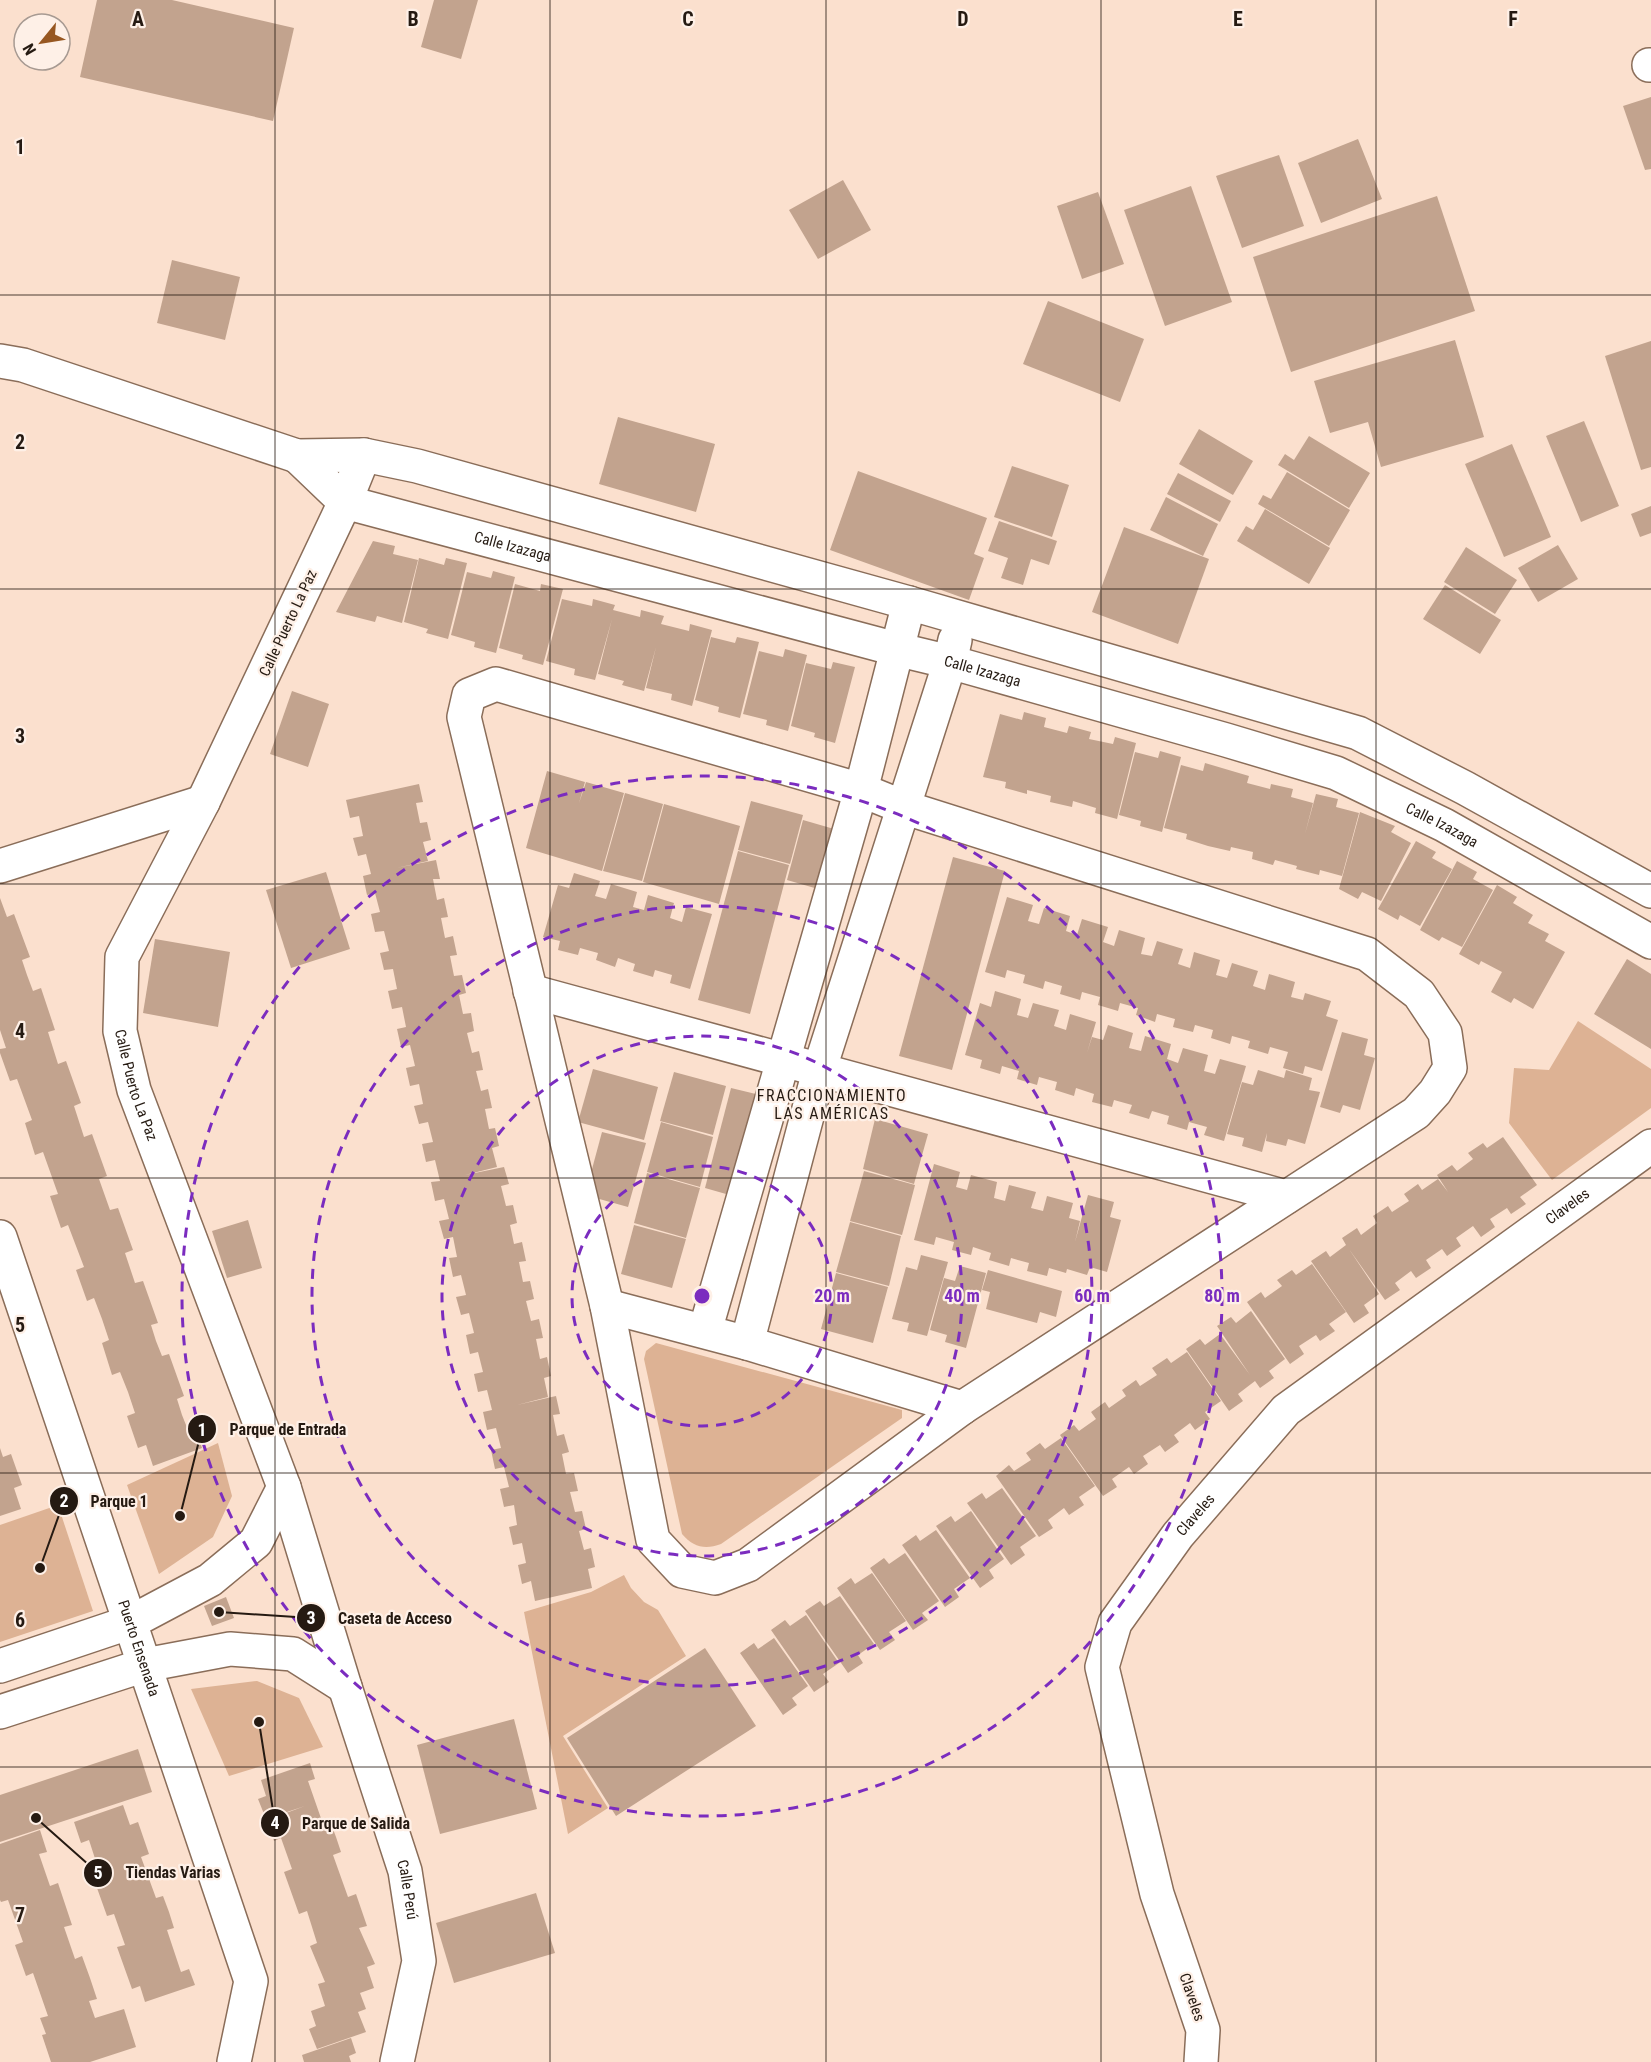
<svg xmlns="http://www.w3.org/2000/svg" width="1651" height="2062" font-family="'Roboto Condensed',sans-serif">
<rect width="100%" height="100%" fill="#fbe0ce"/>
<g fill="#ddb294">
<polygon points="1578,1021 1651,1069 1651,1108 1552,1180 1509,1123 1514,1068 1549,1070"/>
<path d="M 656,1343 L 902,1410 L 902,1418 L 721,1544 C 705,1550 693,1547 682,1534 L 644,1359 L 646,1351 Z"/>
<polygon points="218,1443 232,1496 213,1537 159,1574 127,1485"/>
<polygon points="58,1505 93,1611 0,1642 0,1525"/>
<polygon points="624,1575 631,1588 644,1602 658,1610 686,1656 563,1736 608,1808 568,1834 524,1612 591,1592"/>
<polygon points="257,1681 299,1698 323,1747 229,1776 191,1689"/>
</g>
<g fill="#c2a38e">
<polygon points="97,0 172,0 294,28 273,121 80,77"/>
<polygon points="434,0 478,0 461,59 421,47"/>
<polygon points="1651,97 1651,169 1645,170 1623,106"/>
<polygon points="1358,139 1382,199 1321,223 1298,163"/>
<polygon points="1279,155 1304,226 1242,248 1216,176"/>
<polygon points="843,180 871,230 818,259 789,210"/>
<polygon points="1191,186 1232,302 1165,326 1124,210"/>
<polygon points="1098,192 1124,264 1082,279 1057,206"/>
<polygon points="1437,196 1475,311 1291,372 1253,257"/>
<polygon points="172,260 240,277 225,340 157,323"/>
<polygon points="1048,301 1144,339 1120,402 1023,364"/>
<polygon points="1455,340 1484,437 1381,467 1368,422 1330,433 1314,381"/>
<polygon points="1651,341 1651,467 1641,470 1605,356"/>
<polygon points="618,417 715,444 696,512 599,484"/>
<polygon points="1584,421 1619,506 1581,522 1546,436"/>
<polygon points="1199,429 1253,461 1233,495 1179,464"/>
<polygon points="1309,436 1370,473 1349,508 1278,465 1285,454 1294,460"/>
<polygon points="1512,444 1551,537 1504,557 1465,464"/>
<polygon points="1012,466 1069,485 1052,537 994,517"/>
<polygon points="858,471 987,518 974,554 984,558 969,600 830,550"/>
<polygon points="1287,472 1350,510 1329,546 1258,504 1263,495 1271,499"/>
<polygon points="1178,473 1231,501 1220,522 1167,494"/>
<polygon points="1166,497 1218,524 1203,556 1150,530"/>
<polygon points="1651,506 1651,533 1640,537 1631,514"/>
<polygon points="1265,509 1330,548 1309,584 1237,541 1246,526 1253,530"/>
<polygon points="999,521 1057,541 1049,565 1031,559 1023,585 1001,578 1008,558 988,551"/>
<polygon points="1124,527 1209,559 1178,644 1092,612"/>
<polygon points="373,541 395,546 393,554 418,560 402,623 377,616 375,622 336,612"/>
<polygon points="1558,545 1578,579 1538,602 1518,568"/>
<polygon points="1466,547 1517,580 1495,614 1444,582"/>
<polygon points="419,558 444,565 446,558 467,563 448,639 426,633 428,629 404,622"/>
<polygon points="493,571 515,577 496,653 474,647 475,642 451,635 467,572 491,578"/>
<polygon points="515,584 540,591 541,584 563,589 543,665 522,659 523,655 499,648"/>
<polygon points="1445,585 1501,620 1480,654 1423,619"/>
<polygon points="562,599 592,606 593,599 615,605 613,610 640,617 641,610 664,616 661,624 689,631 690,624 712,630 692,706 671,700 672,694 646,688 656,647 644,691 622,685 624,681 598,674 612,619 595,680 574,675 575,669 546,661"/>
<polygon points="711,637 735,643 737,637 759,642 740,718 718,712 719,707 695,700"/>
<polygon points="785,649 807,655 788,731 766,725 767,720 743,714 759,651 783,657"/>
<polygon points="833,662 855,667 835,743 814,737 815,733 791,726 806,663 831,669"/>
<polygon points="292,691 329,704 308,767 270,754"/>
<polygon points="1024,712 1046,718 1044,727 1067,733 1069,726 1091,732 1089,739 1113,744 1115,737 1136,743 1117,819 1095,813 1096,808 1073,801 1072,807 1050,802 1051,796 1027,790 1027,794 1005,788 1006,782 983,777 1000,714 1022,720"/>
<polygon points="1160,751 1181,757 1162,832 1140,826 1141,821 1119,815 1135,752 1158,758"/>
<polygon points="1205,763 1249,776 1247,783 1270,789 1271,784 1293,789 1291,797 1313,803 1305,834 1316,794 1338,799 1336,807 1359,813 1342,876 1320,870 1319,875 1296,869 1297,866 1275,860 1273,865 1252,859 1253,852 1231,847 1230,851 1208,846 1186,839 1187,834 1164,828 1181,765 1203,771"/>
<polygon points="547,771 585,782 579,803 586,782 624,793 602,871 526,848"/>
<polygon points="419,784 423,802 416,803 420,823 427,822 431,840 423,842 428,861 396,868 436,860 440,879 433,879 437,900 444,898 448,917 441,918 445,938 453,936 457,955 450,956 454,976 462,975 466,993 459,995 463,1014 471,1013 474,1031 467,1033 472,1053 479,1051 483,1070 476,1071 481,1091 488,1089 492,1108 485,1109 489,1129 495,1128 499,1146 492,1148 497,1167 465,1175 504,1167 509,1184 501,1186 506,1206 513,1205 517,1223 510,1225 514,1244 522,1242 526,1261 519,1262 523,1282 530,1281 534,1299 526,1301 531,1321 539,1319 543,1338 536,1339 540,1359 547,1357 551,1376 544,1378 548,1397 517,1405 556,1396 560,1414 553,1415 557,1436 564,1434 569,1452 562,1454 566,1474 574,1473 578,1491 570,1492 575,1512 582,1511 586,1529 579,1531 584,1550 591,1548 595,1567 588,1569 592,1588 535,1601 531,1581 522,1584 518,1565 526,1563 522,1543 513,1545 509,1527 517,1525 514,1505 504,1507 500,1489 509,1487 504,1467 495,1469 491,1450 501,1448 496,1428 487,1430 483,1412 492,1410 487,1390 478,1392 474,1374 483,1372 478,1352 470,1354 466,1335 474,1333 469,1313 461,1315 456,1297 466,1295 461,1275 453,1277 449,1258 457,1257 453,1237 444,1239 439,1221 449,1219 444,1199 435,1201 431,1182 440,1181 435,1160 426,1162 422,1144 433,1142 428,1122 419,1124 414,1106 423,1104 419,1084 410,1086 406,1068 415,1066 410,1045 401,1047 397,1029 406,1027 402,1007 392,1009 388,991 397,989 393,969 384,970 380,953 389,951 384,931 375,932 371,914 380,912 375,893 367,895 363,876 371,874 366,854 358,856 353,838 363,836 359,816 350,818 346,800"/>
<polygon points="625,793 663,804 642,881 603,871"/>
<polygon points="751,801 803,815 790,864 738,850"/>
<polygon points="664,804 740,826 719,904 643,882"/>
<polygon points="1360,812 1395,826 1391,832 1411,843 1381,901 1362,892 1358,899 1339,889"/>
<polygon points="803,820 841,831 825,891 787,880"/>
<polygon points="1416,841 1436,852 1432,858 1452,869 1420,926 1400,915 1398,920 1378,909"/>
<polygon points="738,851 789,865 750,1014 698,1000"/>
<polygon points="953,857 1005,871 952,1070 899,1056"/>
<polygon points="1457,861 1477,872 1473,879 1493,890 1462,947 1442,937 1439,941 1420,930"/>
<polygon points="326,872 350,949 291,968 266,890"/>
<polygon points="574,873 600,881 595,896 606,899 611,884 637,892 633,907 644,910 648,895 674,903 670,918 682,922 686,907 712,914 690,989 670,983 672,975 655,970 653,977 633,971 635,964 618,958 615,967 596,960 598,953 580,948 578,955 558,950 560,941 543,937 558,885 569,888"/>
<polygon points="1497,885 1517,897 1513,903 1533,915 1528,923 1549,934 1545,941 1565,952 1533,1009 1514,998 1511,1003 1491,992 1502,972 1481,961 1479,965 1459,954"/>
<polygon points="1007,897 1033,905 1028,921 1039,924 1044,908 1070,916 1066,931 1077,935 1082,919 1108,927 1103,942 1114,946 1119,930 1145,938 1141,954 1152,956 1157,941 1183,949 1178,964 1190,968 1194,952 1220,960 1216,975 1227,978 1232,963 1258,971 1253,986 1265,990 1269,974 1295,982 1291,997 1303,1000 1305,993 1331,1001 1326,1016 1338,1020 1322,1071 1305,1066 1303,1074 1283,1068 1288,1052 1270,1047 1268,1054 1248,1048 1250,1041 1232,1036 1230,1044 1211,1038 1213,1030 1195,1025 1193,1032 1173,1027 1175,1019 1157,1014 1155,1022 1136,1015 1138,1008 1120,1003 1118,1011 1098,1005 1100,997 1082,992 1080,1000 1060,994 1062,986 1045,981 1043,989 1023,983 1025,975 1007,970 1005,978 985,972"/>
<polygon points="0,898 7,917 14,914 30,957 22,960 27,975 33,991 41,988 55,1030 48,1032 58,1064 66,1061 81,1103 74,1106 84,1137 92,1134 107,1176 99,1179 110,1210 118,1208 133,1250 125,1253 135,1283 143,1281 158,1323 151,1325 156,1341 162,1356 169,1354 184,1396 177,1399 182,1415 188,1430 195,1427 202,1448 153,1466 146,1445 138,1448 127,1416 135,1413 128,1392 120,1372 112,1375 102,1343 109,1340 102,1319 94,1298 87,1301 76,1270 84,1267 68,1225 61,1228 50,1196 58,1194 43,1152 35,1155 25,1123 32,1120 17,1079 10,1081 0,1053 0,1049 6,1048 0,1030"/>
<polygon points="155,939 230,952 218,1027 143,1013"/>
<polygon points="1627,959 1651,974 1651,1049 1594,1014"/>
<polygon points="995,991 1021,999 1017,1015 1028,1018 1033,1003 1059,1010 1054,1026 1066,1030 1070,1014 1096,1022 1087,1053 1092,1037 1103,1040 1108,1025 1133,1033 1129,1048 1141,1051 1145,1036 1171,1044 1167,1059 1178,1063 1183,1048 1208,1055 1204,1071 1215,1074 1220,1059 1246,1066 1224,1141 1204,1135 1207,1127 1189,1122 1187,1130 1167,1124 1169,1116 1152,1111 1149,1119 1129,1113 1132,1105 1114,1100 1112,1107 1092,1102 1094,1094 1076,1088 1074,1096 1055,1090 1057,1082 1039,1077 1037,1085 1017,1079 1019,1071 1002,1066 1000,1074 980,1068 982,1060 965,1055 980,1003 991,1007"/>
<polygon points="1342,1032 1368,1039 1364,1055 1375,1058 1360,1110 1343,1105 1340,1113 1320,1107"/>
<polygon points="593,1069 658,1087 644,1140 578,1122"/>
<polygon points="1258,1070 1284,1078 1286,1070 1312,1078 1309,1090 1320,1092 1305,1144 1288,1139 1286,1146 1266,1141 1267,1133 1262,1152 1242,1146 1244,1138 1227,1134 1242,1082 1253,1085"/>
<polygon points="674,1072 726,1086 713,1135 660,1121"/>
<polygon points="731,1088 760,1095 733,1196 705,1188"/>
<polygon points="875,1119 928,1134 914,1184 863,1169"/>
<polygon points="661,1122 713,1137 700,1187 647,1172"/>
<polygon points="602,1132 646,1143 628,1207 585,1195"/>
<polygon points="1503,1137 1537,1185 1520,1197 1526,1204 1511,1214 1507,1208 1490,1219 1495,1227 1481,1237 1473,1226 1456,1238 1461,1246 1447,1256 1442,1249 1426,1260 1431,1268 1416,1278 1411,1271 1395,1283 1400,1290 1385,1300 1349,1249 1379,1294 1364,1305 1369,1313 1354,1323 1311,1261 1326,1251 1330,1257 1346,1245 1342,1238 1357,1228 1361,1235 1377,1223 1373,1216 1388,1206 1392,1212 1409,1201 1404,1194 1418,1184 1422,1190 1438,1179 1448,1192 1437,1175 1452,1165 1457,1171 1473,1159 1468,1153 1483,1143 1487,1148"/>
<polygon points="934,1164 960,1172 956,1187 967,1190 971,1175 997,1182 994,1198 1005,1201 1009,1185 1036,1192 1031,1208 1043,1211 1047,1196 1073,1203 1069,1218 1080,1221 1075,1242 1088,1195 1114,1202 1110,1217 1121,1220 1107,1272 1090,1267 1087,1275 1067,1269 1066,1273 1049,1268 1047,1276 1027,1271 1029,1263 1011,1258 1009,1266 989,1260 991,1253 973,1247 971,1255 952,1250 954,1242 936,1237 934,1245 914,1240"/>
<polygon points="864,1171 915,1185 902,1235 850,1221"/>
<polygon points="647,1173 700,1188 686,1238 634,1223"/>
<polygon points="248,1220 262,1268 227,1278 212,1231"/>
<polygon points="850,1222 901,1236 889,1286 836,1272"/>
<polygon points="634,1225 686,1239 672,1288 621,1274"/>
<polygon points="921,1255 948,1262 927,1336 907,1331 909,1323 892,1319 906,1267 917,1270"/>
<polygon points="1312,1264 1346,1312 1329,1324 1335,1331 1320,1341 1316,1335 1299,1346 1304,1354 1290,1364 1247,1302 1261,1292 1265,1298 1282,1286 1277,1280 1292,1270 1296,1275"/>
<polygon points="960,1266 986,1273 966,1348 945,1342 947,1335 930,1330 944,1278 955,1281"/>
<polygon points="988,1270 1062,1291 1056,1317 1040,1312 1037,1323 986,1309 990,1292 982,1290"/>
<polygon points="836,1273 888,1287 873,1343 821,1329"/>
<polygon points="1251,1311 1285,1359 1269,1371 1274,1378 1260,1388 1255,1381 1238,1394 1243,1401 1229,1411 1186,1349 1200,1339 1205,1345 1220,1334 1250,1375 1217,1326 1231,1317 1236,1323"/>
<polygon points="1187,1352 1221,1401 1205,1412 1210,1419 1195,1430 1190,1423 1174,1435 1179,1442 1165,1452 1160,1445 1143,1456 1148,1464 1134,1474 1129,1467 1112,1479 1117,1487 1103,1496 1060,1435 1074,1425 1079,1431 1096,1419 1091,1412 1105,1402 1109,1408 1126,1396 1122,1390 1136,1380 1140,1386 1157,1375 1152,1368 1167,1358 1171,1363"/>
<polygon points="1061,1438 1095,1486 1079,1497 1084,1505 1069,1515 1064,1508 1048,1520 1053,1528 1039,1537 996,1476 1009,1465 1014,1471 1031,1460 1026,1453 1040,1443 1045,1449"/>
<polygon points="0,1448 3,1457 11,1454 22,1485 14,1488 21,1509 0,1516"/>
<polygon points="1002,1488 1036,1536 1020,1547 1025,1555 1011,1565 967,1503 982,1493 986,1499"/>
<polygon points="971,1511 1004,1559 989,1570 994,1578 980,1588 936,1526 951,1516 955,1522"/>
<polygon points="936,1530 970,1578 954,1589 959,1597 945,1607 902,1545 916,1535 920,1541"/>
<polygon points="905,1553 939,1601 922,1613 928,1620 913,1630 870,1568 884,1558 889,1564"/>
<polygon points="872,1573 906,1621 889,1632 895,1640 880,1650 837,1588 851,1578 855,1584"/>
<polygon points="840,1596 874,1644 858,1655 863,1663 848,1673 805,1611 820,1601 824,1606"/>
<polygon points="226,1597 234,1618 212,1626 204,1606"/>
<polygon points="806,1615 839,1663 823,1674 829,1682 814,1692 771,1630 785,1620 790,1626"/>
<polygon points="774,1638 808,1686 792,1698 797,1705 783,1715 740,1653 754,1643 758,1649"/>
<polygon points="705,1648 756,1726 616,1816 567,1738"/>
<polygon points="514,1719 537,1809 440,1834 417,1745"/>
<polygon points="138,1749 152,1792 0,1842 0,1795"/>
<polygon points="310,1763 315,1779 308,1781 323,1824 330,1821 336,1837 341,1852 333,1855 348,1897 356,1894 367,1926 359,1928 375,1964 367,1967 374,1988 360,1993 366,2009 358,2012 366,2032 317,2049 309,2029 316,2026 311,2011 325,2006 318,1984 325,1982 310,1946 317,1943 307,1911 299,1914 284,1872 292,1869 281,1838 274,1841 267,1820 305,1806 266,1819 258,1799 266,1796 261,1780"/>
<polygon points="123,1805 130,1825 138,1822 149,1854 141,1857 156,1898 163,1896 169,1912 174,1928 167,1930 181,1972 189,1969 195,1985 145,2002 140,1986 132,1989 117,1947 125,1945 114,1914 107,1916 92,1874 99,1871 89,1840 81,1843 74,1822"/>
<polygon points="40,1830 47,1852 39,1854 50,1886 58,1883 72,1925 64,1927 75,1959 82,1956 90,1978 97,1999 89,2001 95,2018 124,2009 136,2047 90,2062 51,2062 42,2035 46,2034 40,2018 48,2016 33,1973 26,1976 15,1945 23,1942 8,1900 1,1902 0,1900 0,1844"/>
<polygon points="536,1893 555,1953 454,1983 436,1923"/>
<polygon points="351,2038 356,2053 349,2056 351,2062 304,2062 302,2055"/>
</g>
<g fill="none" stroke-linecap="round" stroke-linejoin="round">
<g stroke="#8a6d59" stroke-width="36">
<g id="minor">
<polyline points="1649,65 1651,65"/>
<polyline points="0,361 23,365 297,456 364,455 417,466 909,603 1358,733 1465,788 1651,891"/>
<path id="s1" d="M 364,455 L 345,502 L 203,802 L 122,957 L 120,1031 L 134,1090 L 284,1487 L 345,1687 L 405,1871 L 419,1961 L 397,2062"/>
<path id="s2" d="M 297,456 L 345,502 L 896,649 L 950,662 L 1226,740 L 1336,773 L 1444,825 L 1651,942"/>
<polygon points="496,684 861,790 903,807 1367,954 1419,994 1445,1033 1450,1068 1435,1092 1416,1113 962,1408 748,1565 715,1578 682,1571 653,1540 607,1306 464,717 469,695"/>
<polyline points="0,866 203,802"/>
<polyline points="530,991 1286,1197"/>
<path id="s3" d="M 0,1237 L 251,1981 L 234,2062"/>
<polyline points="607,1306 747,1343 962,1408"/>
<polyline points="705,1331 861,790 909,603"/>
<polyline points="747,1343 819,1071 950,662 955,640"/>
<polyline points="0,1666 131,1622 210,1580 256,1542 284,1487"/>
<polyline points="0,1712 145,1665 230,1649 293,1654 345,1687"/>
<path id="s4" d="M 1201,2062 L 1203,2030 L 1157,1894 L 1102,1667 L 1115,1623 L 1178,1535 L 1286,1410 L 1651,1146"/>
</g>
</g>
<use href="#minor" stroke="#fff" stroke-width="33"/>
</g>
<path fill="none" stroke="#251a12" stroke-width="1.5" stroke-opacity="0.55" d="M 275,0 L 275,2062M 550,0 L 550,2062M 826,0 L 826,2062M 1101,0 L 1101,2062M 1376,0 L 1376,2062M 0,295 L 1651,295M 0,589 L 1651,589M 0,884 L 1651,884M 0,1178 L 1651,1178M 0,1473 L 1651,1473M 0,1767 L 1651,1767"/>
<g fill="none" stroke="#7b2cbf" stroke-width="3" stroke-dasharray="10 8">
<circle cx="702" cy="1296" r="130"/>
<circle cx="702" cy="1296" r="260"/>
<circle cx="702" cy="1296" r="390"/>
<circle cx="702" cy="1296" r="520"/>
</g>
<g text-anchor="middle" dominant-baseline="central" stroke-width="4.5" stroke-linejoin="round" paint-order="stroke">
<g font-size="15" fill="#251a12" stroke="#fef0e7">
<text stroke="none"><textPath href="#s2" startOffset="240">Calle Izazaga</textPath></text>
<text transform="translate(288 623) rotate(-65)">Calle Puerto La Paz</text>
<text stroke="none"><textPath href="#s2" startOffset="726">Calle Izazaga</textPath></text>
<text stroke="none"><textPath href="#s2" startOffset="1212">Calle Izazaga</textPath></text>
<text stroke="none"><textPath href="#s1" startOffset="688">Calle Puerto La Paz</textPath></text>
<text stroke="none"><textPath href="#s4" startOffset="1076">Claveles</textPath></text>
<text stroke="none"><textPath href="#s4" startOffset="590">Claveles</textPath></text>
<text stroke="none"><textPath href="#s3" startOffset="434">Puerto Ensenada</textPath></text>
<text stroke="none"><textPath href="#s1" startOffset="1538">Calle Perú</textPath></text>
<text transform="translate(1192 1997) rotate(71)">Claveles</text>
</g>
<g font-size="16" letter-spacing="1.5" fill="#251a12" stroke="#fef0e7">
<text x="832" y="1095">FRACCIONAMIENTO<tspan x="832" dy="18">LAS AMÉRICAS</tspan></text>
</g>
</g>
<g font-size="20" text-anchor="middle" font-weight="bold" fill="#251a12" stroke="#fef0e7" stroke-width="4.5" stroke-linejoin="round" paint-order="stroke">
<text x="138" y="26">A</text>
<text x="413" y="26">B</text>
<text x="688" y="26">C</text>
<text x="963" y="26">D</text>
<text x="1238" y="26">E</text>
<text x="1513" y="26">F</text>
<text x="20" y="154">1</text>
<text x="20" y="449">2</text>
<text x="20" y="743">3</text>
<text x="20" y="1038">4</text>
<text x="20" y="1332">5</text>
<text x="20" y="1627">6</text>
<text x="20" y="1922">7</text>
</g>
<circle cx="702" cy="1296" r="9" fill="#7b2cbf" stroke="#fef0e7" stroke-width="3"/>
<g font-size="18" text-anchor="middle" font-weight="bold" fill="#7b2cbf" stroke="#fef0e7" stroke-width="4.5" stroke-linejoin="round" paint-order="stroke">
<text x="832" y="1302">20 m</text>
<text x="962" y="1302">40 m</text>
<text x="1092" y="1302">60 m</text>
<text x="1222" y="1302">80 m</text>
</g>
<path fill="none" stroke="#251a12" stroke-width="2" d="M180 1516L202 1429M40 1568L64 1501M219 1612L311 1618M259 1722L275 1823M36 1818L98 1873"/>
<g fill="#251a12" stroke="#fef0e7" stroke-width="2">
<circle cx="180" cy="1516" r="6"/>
<circle cx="40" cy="1568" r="6"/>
<circle cx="219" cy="1612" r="6"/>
<circle cx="259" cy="1722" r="6"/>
<circle cx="36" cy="1818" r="6"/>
<circle cx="202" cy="1429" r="15"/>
<circle cx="64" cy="1501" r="15"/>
<circle cx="311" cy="1618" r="15"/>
<circle cx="275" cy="1823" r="15"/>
<circle cx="98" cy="1873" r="15"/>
</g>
<g font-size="18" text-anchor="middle" font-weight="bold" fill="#fff">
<text x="202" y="1436">1</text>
<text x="64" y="1507">2</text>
<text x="311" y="1624">3</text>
<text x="275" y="1829">4</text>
<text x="98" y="1879">5</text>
</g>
<g font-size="16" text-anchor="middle" font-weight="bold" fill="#251a12" stroke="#fef0e7" stroke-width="4.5" stroke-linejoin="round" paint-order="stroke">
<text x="288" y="1435">Parque de Entrada</text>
<text x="119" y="1507">Parque 1</text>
<text x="395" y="1624">Caseta de Acceso</text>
<text x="356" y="1829">Parque de Salida</text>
<text x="173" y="1878">Tiendas Varias</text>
</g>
<g transform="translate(42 42) rotate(240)"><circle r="28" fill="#fef0e7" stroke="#a79a92" stroke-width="1.5"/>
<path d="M0-4.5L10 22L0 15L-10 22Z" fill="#975721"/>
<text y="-9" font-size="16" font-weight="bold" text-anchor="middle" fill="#251a12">N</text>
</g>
</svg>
